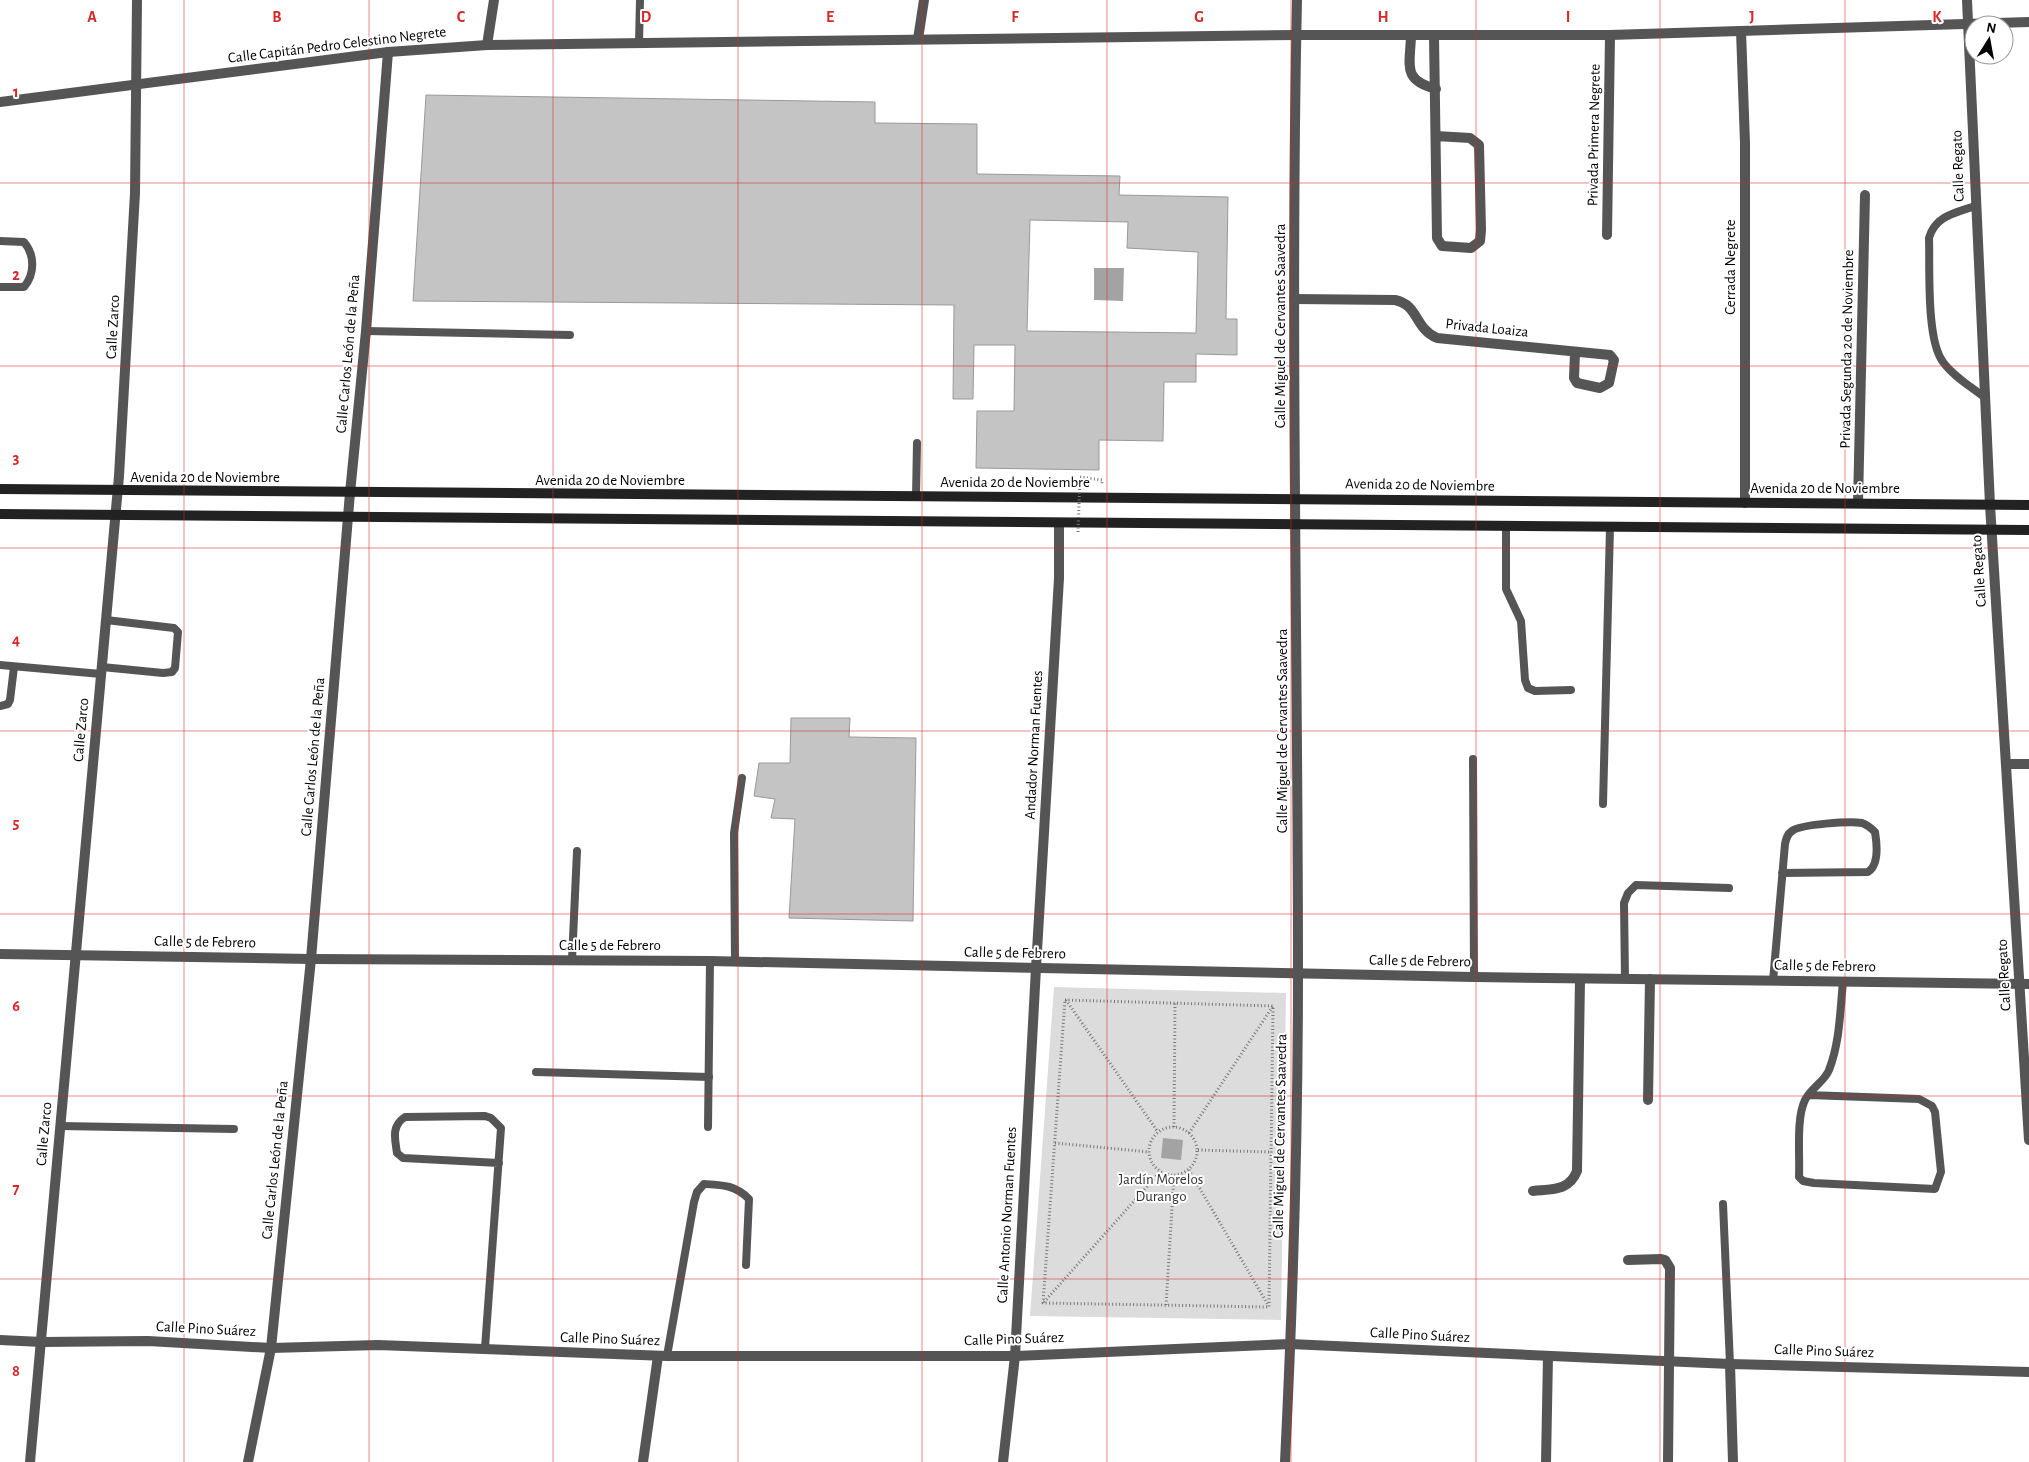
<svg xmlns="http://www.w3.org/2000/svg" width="2029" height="1462" font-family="'Alegreya Sans',sans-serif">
<rect width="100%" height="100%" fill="#fff"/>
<polygon fill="#dcdcdc" points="1054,987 1286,993 1281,1320 1030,1316"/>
<g fill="#a3a3a3">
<polygon points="1094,268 1124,268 1123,301 1094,300"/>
<polygon points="1163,1138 1183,1140 1181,1160 1161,1158"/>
</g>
<g fill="#c4c4c4" stroke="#999" fill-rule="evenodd">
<path d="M 426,95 L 875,102 L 875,123 L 977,124 L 977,174 L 1120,176 L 1119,195 L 1228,197 L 1226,319 L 1237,319 L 1237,355 L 1196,354 L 1196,382 L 1164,382 L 1163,441 L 1099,440 L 1099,470 L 976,468 L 977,411 L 1014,411 L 1015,345 L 974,345 L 973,399 L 953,399 L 954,305 L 413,301 ZM 1030,220 L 1128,222 L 1127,248 L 1198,252 L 1196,333 L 1027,331 Z"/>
<polygon points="791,718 850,718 849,737 916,738 913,921 789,918 795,819 771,818 775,799 754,796 759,763 790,763"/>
</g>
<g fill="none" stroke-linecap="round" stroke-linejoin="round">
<g stroke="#777" stroke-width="3" stroke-dasharray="1 2.5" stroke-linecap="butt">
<polyline points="1080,477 1102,480 1102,485"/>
<polygon points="1065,1000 1273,1006 1269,1307 1043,1303"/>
<polyline points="1066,1000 1158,1132"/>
<circle cx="1173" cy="1151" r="24"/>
<polyline points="1174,1127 1175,1003"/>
<polyline points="1189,1133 1273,1006"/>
<polyline points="1055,1143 1149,1152"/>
<polyline points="1198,1150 1271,1152"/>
<polyline points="1189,1170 1268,1305"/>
<polyline points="1044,1302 1160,1172"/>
<polyline points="1166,1305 1174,1176"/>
</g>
<g stroke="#555" stroke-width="8">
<polyline points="639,43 640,0"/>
<path d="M 1975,206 C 1955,213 1935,216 1929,238 C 1930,267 1926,340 1943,362 C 1953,376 1970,386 1984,397"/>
<path d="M 0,241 L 24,242 C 35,255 35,274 24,287 L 0,287"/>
<polyline points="366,331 570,335"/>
<polyline points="916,497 917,443"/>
<polyline points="1506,526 1506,589 1521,621 1525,680 1528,688 1535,691 1571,690"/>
<polyline points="0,665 101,674"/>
<polyline points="102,667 163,673 172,672 175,668 178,632 174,628 106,620"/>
<polyline points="0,706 8,704 10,700 14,667"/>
<polyline points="1473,759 1474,977"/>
<polyline points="1603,804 1610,527"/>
<polyline points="572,960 577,851"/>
<polyline points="735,961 734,833 742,778"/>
<polyline points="1625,979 1624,903 1628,893 1636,885 1729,888"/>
<path d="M 1773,981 L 1785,844 C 1786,839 1787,834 1792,831 C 1801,824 1850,821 1862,823 C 1868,825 1871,828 1875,832 C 1877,844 1879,865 1868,872 L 1782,873"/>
<polyline points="536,1072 709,1077"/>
<path d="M 1809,1095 L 1919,1099 L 1932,1106 L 1935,1112 L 1941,1172 L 1935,1189 L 1814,1183 L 1803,1181 L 1799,1177 C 1800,1155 1796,1118 1805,1100 C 1811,1088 1825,1081 1829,1070 C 1840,1042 1840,1011 1843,982"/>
<polyline points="60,1126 234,1129"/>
<polyline points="708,1127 710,961"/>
<polyline points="1723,1204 1730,1364"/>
<path d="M 485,1348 L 501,1128 L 491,1118 L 485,1116 L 405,1117 C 391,1126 395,1139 397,1153 L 403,1158 L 499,1163"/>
<path d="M 667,1356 L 694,1202 L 697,1192 L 704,1184 C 723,1185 735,1185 749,1199 L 746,1265"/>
</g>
<polyline stroke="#555" stroke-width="10" points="1036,968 1059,578 1059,523"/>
<g stroke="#555" stroke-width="10">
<polyline points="1967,0 1990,505 2029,1140"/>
<polyline points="1741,31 1745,143 1745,503"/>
<path d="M 1411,36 C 1410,66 1402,80 1436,89"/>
<polyline points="1434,36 1437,238 1442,246 1471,248 1480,241 1481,230 1479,145 1470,138 1436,136"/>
<polyline points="918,39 924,0"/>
<polyline points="487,45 494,0"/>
<polyline points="1607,235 1610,35"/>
<path d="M 1294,299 L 1395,300 C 1419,305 1414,328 1437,338 L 1610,355 L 1614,360 L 1609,383 L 1600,388 L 1577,383 L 1574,378 L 1575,352"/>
<polyline points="1858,503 1865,195"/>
<polyline points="2007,764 2029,764"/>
<polyline points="1648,1100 1650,979"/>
<path d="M 1533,1191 C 1553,1189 1569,1191 1577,1171 L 1580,979"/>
<polyline points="1628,1260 1661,1259 1665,1260 1670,1268 1668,1462"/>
<polyline points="1730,1364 1733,1462"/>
<polyline points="30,1462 119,476 135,193 137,0"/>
<polyline points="643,1462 658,1356"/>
<polyline points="1003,1462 1015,1356 1036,968"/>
<path d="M 1285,1462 C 1293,1298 1298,1134 1298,970 C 1298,647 1290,323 1297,0"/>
<polyline points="1546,1462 1548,1356"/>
</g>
<g stroke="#555" stroke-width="10">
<polyline points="0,102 388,52 487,45 1297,35 1610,35 2029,22"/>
<polyline points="0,954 311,959 710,961 1474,977 2029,984"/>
<polyline points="0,1340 42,1342 148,1341 271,1348 378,1345 667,1356 1015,1356 1290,1344 1730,1364 2029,1372"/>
<polyline points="248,1462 271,1348 311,959 350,493 366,331 388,52"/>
</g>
<g stroke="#222" stroke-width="10">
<polyline points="0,489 2029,505"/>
<polyline points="0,514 2029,530"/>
</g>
<polyline stroke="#777" stroke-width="3" stroke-dasharray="1 2.5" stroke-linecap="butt" points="1078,532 1080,477"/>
</g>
<path fill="none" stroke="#d62828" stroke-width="1" stroke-opacity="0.55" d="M 184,0 L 184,1462M 369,0 L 369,1462M 553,0 L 553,1462M 738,0 L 738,1462M 922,0 L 922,1462M 1107,0 L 1107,1462M 1291,0 L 1291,1462M 1476,0 L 1476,1462M 1660,0 L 1660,1462M 1845,0 L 1845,1462M 0,183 L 2029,183M 0,366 L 2029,366M 0,548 L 2029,548M 0,731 L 2029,731M 0,914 L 2029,914M 0,1096 L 2029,1096M 0,1279 L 2029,1279"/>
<g text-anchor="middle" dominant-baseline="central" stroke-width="4" stroke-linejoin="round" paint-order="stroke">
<g font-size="15" fill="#000" stroke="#fff">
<text transform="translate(337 45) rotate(-7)">Calle Capitán Pedro Celestino Negrete</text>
<text transform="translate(1594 135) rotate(-89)">Privada Primera Negrete</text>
<text transform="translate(1958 166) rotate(-92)">Calle Regato</text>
<text transform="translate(1730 267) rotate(-90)">Cerrada Negrete</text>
<text transform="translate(1280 326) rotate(-90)">Calle Miguel de Cervantes Saavedra</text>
<text transform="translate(113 327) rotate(-87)">Calle Zarco</text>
<text transform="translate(1487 328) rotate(6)">Privada Loaiza</text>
<text transform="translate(1847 349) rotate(-89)">Privada Segunda 20 de Noviembre</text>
<text transform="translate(348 354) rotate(-85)">Calle Carlos León de la Peña</text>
<text x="205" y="477">Avenida 20 de Noviembre</text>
<text x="610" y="480">Avenida 20 de Noviembre</text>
<text x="1015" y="482">Avenida 20 de Noviembre</text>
<text transform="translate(1420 485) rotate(1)">Avenida 20 de Noviembre</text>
<text x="1825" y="488">Avenida 20 de Noviembre</text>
<text transform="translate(1979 571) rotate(-94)">Calle Regato</text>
<text transform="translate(81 730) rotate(-85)">Calle Zarco</text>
<text transform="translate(1282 731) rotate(-90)">Calle Miguel de Cervantes Saavedra</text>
<text transform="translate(1034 745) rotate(-87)">Andador Norman Fuentes</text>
<text transform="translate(313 757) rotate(-85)">Calle Carlos León de la Peña</text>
<text transform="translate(205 942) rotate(1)">Calle 5 de Febrero</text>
<text x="610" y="945">Calle 5 de Febrero</text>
<text transform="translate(1015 953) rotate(1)">Calle 5 de Febrero</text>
<text transform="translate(1420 961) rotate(1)">Calle 5 de Febrero</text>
<text transform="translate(1825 966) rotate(1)">Calle 5 de Febrero</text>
<text transform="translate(2004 975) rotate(-93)">Calle Regato</text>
<text transform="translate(44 1134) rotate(-85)">Calle Zarco</text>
<text transform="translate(1280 1136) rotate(-89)">Calle Miguel de Cervantes Saavedra</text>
<text transform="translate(275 1160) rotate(-84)">Calle Carlos León de la Peña</text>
<text transform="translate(1007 1215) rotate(-87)">Calle Antonio Norman Fuentes</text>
<text transform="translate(206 1329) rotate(3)">Calle Pino Suárez</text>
<text transform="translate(1420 1335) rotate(3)">Calle Pino Suárez</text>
<text transform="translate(610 1339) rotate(2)">Calle Pino Suárez</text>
<text transform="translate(1014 1339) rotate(-2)">Calle Pino Suárez</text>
<text transform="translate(1824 1351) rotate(2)">Calle Pino Suárez</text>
</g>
<g font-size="15" fill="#333" stroke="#fff">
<text x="1161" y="1179">Jardín Morelos<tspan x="1161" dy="17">Durango</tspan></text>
</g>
</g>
<g font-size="16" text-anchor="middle" font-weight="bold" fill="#d62828" stroke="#fff" stroke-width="4" stroke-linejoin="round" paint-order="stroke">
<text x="92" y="22">A</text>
<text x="277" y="22">B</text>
<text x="461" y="22">C</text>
<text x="646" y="22">D</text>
<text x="830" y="22">E</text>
<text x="1015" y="22">F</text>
<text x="1199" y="22">G</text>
<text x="1383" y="22">H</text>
<text x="1568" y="22">I</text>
<text x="1752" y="22">J</text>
<text x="1937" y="22">K</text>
<text x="16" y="97">1</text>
<text x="16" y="280">2</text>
<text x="16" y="463">3</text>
<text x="16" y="645">4</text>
<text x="16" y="828">5</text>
<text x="16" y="1011">6</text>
<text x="16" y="1194">7</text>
<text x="16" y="1376">8</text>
</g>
<g transform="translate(1989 40) rotate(11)"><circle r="24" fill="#ffffff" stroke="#999999"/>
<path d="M0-4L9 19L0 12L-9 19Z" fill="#000000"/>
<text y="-8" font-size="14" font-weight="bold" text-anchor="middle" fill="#000000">N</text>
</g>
</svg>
